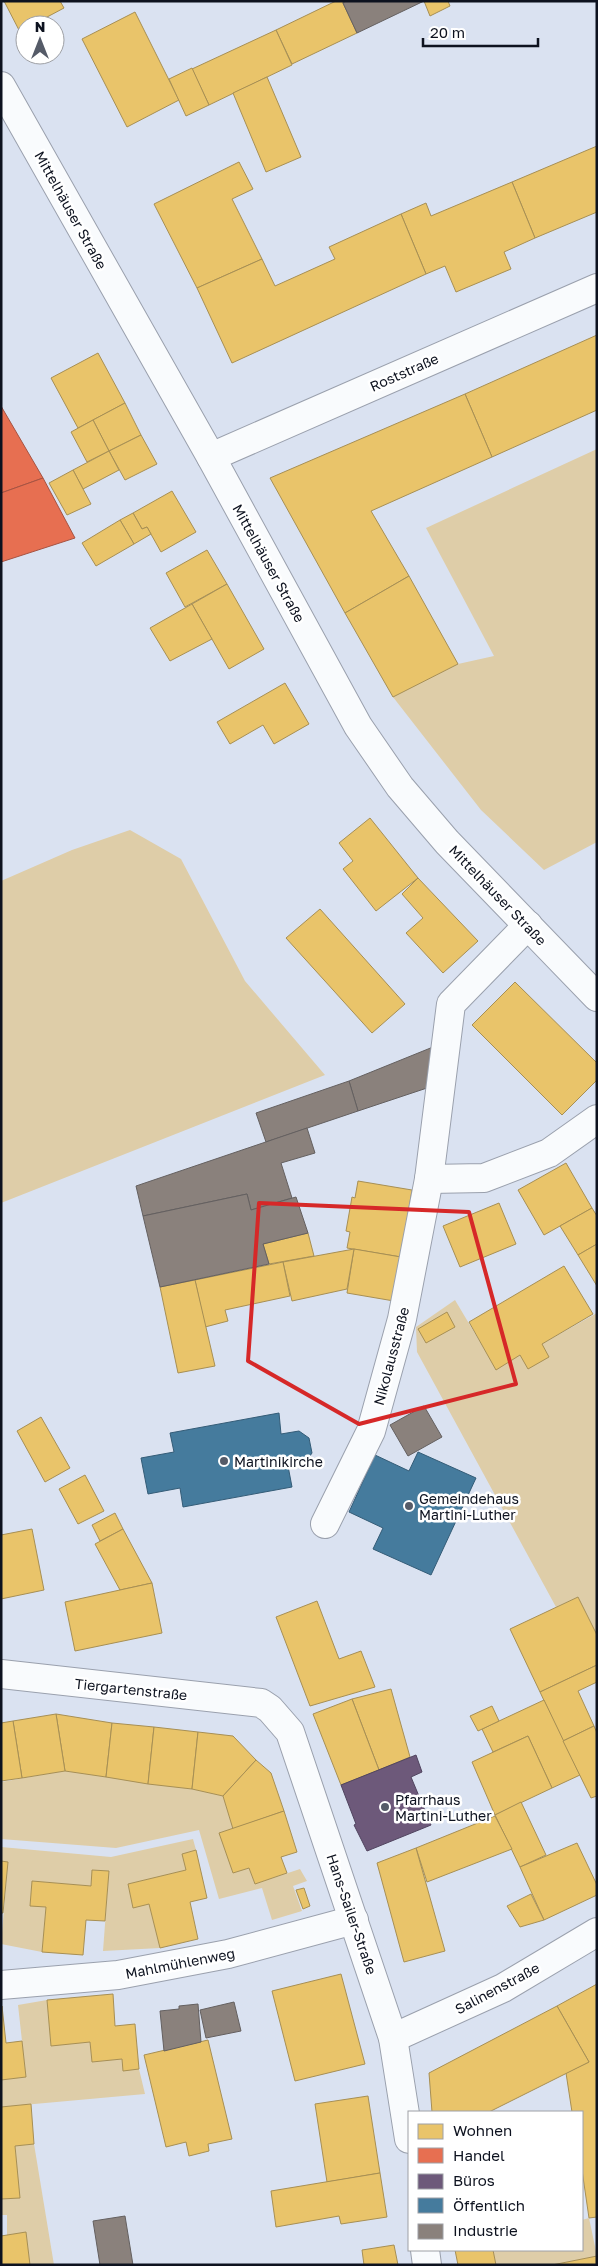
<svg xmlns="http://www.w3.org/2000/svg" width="598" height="2266" font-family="'Golos Text',sans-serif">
<rect width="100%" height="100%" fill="#dae2f1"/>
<g fill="#decda8">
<polygon points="597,449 597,842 544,870 481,810 393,697 458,664 494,656 426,528"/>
<polygon points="130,830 181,859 245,981 325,1075 1,1203 1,881 72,850"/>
<polygon points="455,1300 496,1369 520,1355 528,1369 542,1344 597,1313 597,1635 578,1597 556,1607 417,1352 416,1327"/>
<polygon points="65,1771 192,1789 223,1796 233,1829 220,1833 233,1873 249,1868 255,1884 300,1869 307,1881 293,1886 302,1911 272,1920 262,1888 219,1899 199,1830 116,1848 1,1839 1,1782"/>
<polygon points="193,1839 196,1850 182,1854 186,1870 128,1884 133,1907 149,1904 160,1948 103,1951 109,1871 92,1870 91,1886 32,1881 30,1905 46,1907 42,1952 1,1944 8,1862 1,1861 1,1847 111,1857"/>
<polygon points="47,2000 51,2045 90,2042 92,2062 122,2059 124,2070 139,2069 145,2094 1,2107 1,2080 26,2077 18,2005"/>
<polygon points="34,2144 54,2265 30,2265 26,2233 7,2235 7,2215 1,2215 1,2199 19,2198 15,2146"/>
<polygon points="589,2218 597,2256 552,2265 496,2265 493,2250 582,2250 582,2220"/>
</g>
<g fill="#e9c46a" stroke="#a78f54">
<polygon points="4,1 60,1 64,8 32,25 25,25 25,29 20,32"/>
<polygon points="336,1 342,1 357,33 292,64 276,30"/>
<polygon points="424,1 448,1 450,6 430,16"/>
<polygon points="135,12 179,100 127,127 82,39"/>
<polygon points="276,30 292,65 209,105 192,69"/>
<polygon points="192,68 209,105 186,116 169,79"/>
<polygon points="267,77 301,157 266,172 233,93"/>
<polygon points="597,146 597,212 535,238 512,182"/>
<polygon points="239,162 253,189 232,199 262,259 197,288 154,204"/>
<polygon points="512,182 535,238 504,252 511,269 456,292 445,266 426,274 401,214 426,203 431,216"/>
<polygon points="401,214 426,274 232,363 197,288 262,259 275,286 335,259 329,247"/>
<polygon points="597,335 597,410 492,457 465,394"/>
<polygon points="98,353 125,403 78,428 51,378"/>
<polygon points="465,394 492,457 371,511 409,576 345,613 270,478"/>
<polygon points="125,403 141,435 109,451 93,420"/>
<polygon points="93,420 109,451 87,462 71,432"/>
<polygon points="141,435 157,464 125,480 109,451"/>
<polygon points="109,451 119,470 83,489 73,470"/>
<polygon points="73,470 91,504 67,515 49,483"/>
<polygon points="172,491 196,532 161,552 147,527 142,529 133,513"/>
<polygon points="133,513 142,529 147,527 151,534 134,544 120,520"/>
<polygon points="120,520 134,544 96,566 82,543"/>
<polygon points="207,550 227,584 185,607 166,573"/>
<polygon points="409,576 458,664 393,697 345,613"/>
<polygon points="227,584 264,649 229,669 192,604"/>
<polygon points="192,604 212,639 170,661 150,628"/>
<polygon points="285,683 309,724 274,744 263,725 230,744 217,722"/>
<polygon points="370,818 418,878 376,911 343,869 353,861 339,843"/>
<polygon points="418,878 478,941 443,973 406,933 423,918 402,894"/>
<polygon points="320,909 405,1004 372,1033 286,938"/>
<polygon points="515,982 597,1063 597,1080 562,1115 472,1025"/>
<polygon points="566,1163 592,1208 544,1235 518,1190"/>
<polygon points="358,1181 412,1190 401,1257 347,1248 350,1232 346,1231 352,1197 355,1198"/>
<polygon points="499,1203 516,1244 460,1267 443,1226"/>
<polygon points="592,1208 597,1216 597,1244 578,1255 560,1226"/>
<polygon points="308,1233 314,1256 269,1264 263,1244"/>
<polygon points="597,1244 597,1286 578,1255"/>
<polygon points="354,1249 401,1257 394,1301 347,1293"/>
<polygon points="354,1249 347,1289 292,1301 283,1262"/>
<polygon points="283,1262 290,1296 225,1310 228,1321 205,1327 195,1280"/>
<polygon points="564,1266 593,1314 542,1344 549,1357 528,1369 520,1355 496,1370 469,1322"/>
<polygon points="195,1280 215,1366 178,1373 160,1287"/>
<polygon points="447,1312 455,1327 426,1343 418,1329"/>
<polygon points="41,1417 70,1468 45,1482 17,1431"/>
<polygon points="85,1475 104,1511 78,1524 59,1489"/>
<polygon points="115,1513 123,1529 100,1541 92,1525"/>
<polygon points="32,1529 44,1590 1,1599 1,1535"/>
<polygon points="123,1529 152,1583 120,1590 95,1544"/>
<polygon points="152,1583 162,1633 75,1651 65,1602"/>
<polygon points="578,1597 597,1635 597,1665 540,1692 510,1629"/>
<polygon points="317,1601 339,1659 361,1651 375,1687 310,1706 276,1617"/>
<polygon points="597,1665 597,1682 578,1691 594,1726 563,1741 540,1692"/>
<polygon points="391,1689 410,1757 379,1770 352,1699"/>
<polygon points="352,1699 379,1770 341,1785 313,1714"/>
<polygon points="544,1700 580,1775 552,1788 528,1736 493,1752 482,1729"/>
<polygon points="492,1706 499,1721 478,1731 470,1716"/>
<polygon points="56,1714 112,1723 106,1777 65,1771"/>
<polygon points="56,1714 65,1771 22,1778 13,1721"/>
<polygon points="13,1721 22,1778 1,1781 1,1723"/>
<polygon points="112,1723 154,1727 148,1784 106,1777"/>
<polygon points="594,1726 597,1733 597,1796 591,1798 563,1741"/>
<polygon points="154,1727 198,1732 192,1789 148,1784"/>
<polygon points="198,1732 233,1736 256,1760 223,1796 192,1789"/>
<polygon points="528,1736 552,1788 495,1815 472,1762"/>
<polygon points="256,1760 271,1773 284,1811 233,1829 223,1796"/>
<polygon points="521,1802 546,1855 520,1867 495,1815"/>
<polygon points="284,1811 297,1852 281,1857 287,1873 255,1884 249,1868 233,1873 219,1833"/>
<polygon points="495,1816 512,1849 427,1882 416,1848"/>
<polygon points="577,1843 597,1885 597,1895 544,1920 520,1867"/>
<polygon points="416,1848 445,1951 404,1962 377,1863"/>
<polygon points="196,1850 207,1898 190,1902 198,1939 160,1948 149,1904 133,1908 128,1884 186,1870 182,1854"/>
<polygon points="1,1861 8,1862 3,1913 1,1913"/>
<polygon points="92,1870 109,1871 105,1921 86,1920 83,1955 42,1952 46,1907 30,1906 32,1881 91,1886"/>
<polygon points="304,1888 310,1906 303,1909 296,1890"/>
<polygon points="531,1894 544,1920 520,1927 507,1906"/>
<polygon points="341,1974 365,2064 295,2081 272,1991"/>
<polygon points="597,1984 597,2217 589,2218 582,2170 582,2112 572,2112 566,2073 589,2062 557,2006"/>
<polygon points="113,1994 115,2026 135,2024 139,2069 123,2071 122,2059 92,2062 90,2042 51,2046 47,2000"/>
<polygon points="2,2006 6,2043 22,2041 26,2077 1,2080"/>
<polygon points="557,2006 589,2062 489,2112 432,2112 429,2073"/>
<polygon points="208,2040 232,2139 208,2144 209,2151 189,2156 186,2142 166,2147 144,2055"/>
<polygon points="368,2096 380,2173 327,2182 315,2104"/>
<polygon points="31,2104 34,2144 15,2146 20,2198 1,2199 1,2107"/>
<polygon points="380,2173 387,2217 341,2224 339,2216 276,2227 271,2191"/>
<polygon points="26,2232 30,2265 1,2265 1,2236"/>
<polygon points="394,2245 398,2265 364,2265 362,2250"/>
<polygon points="455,2250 493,2250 496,2265 458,2265"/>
<polygon points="597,2256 597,2265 552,2265"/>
</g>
<g fill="#e76f51" stroke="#a65342">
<polygon points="1,406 43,478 1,493"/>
<polygon points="43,478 75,538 1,562 1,493"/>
</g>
<polygon fill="#6d597a" stroke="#50445f" points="416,1755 422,1772 411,1777 431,1825 367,1851 354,1825 356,1824 341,1785"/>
<g fill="#457b9d" stroke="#345c77">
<polygon points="279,1413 281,1434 299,1431 309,1438 312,1453 305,1463 288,1466 292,1487 183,1507 180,1488 148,1494 141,1458 174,1452 170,1433"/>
<polygon points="418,1452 476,1478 431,1575 373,1549 383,1528 349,1512 375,1455 409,1471"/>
</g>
<g fill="#8a817c" stroke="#646060">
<polygon points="346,1 424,1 357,33 343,3"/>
<polygon points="433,1047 427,1088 358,1111 349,1081"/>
<polygon points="349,1081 358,1111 266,1142 256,1113"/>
<polygon points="307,1128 315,1153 281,1163 292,1198 251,1210 247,1194 143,1216 136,1186"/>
<polygon points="247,1194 251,1210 296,1197 308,1233 263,1244 269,1264 160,1287 143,1216"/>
<polygon points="424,1406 442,1437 408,1456 390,1425"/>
<polygon points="234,2002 241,2031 206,2038 200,2010"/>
<polygon points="198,2004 201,2042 164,2051 160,2011 179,2009 179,2006"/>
<polygon points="125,2216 133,2265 100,2265 93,2221"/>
</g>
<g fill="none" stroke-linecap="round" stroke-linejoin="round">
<g stroke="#9aa0ad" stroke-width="30">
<g id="minor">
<polyline points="211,457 597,288"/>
<polyline points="429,1179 484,1178 549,1153 597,1119"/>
<polyline points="325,1524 371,1431 402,1319 429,1179 451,1004 528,925"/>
<polyline points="1,1674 261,1703 270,1709 290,1732 393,2038 409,2139"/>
<polyline points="1,1985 118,1975 228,1954 354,1920"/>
<polyline points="393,2038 503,1988 597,1932"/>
<polyline points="425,2250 427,2265"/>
</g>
</g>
<g stroke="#9aa0ad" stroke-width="30">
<polyline id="secondary" points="1,86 211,457 358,726 400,787 447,842 597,997"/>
</g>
<use href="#minor" stroke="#f9fbfd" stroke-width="28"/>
<use href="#secondary" stroke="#f9fbfd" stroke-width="28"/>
</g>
<path fill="none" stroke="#d62828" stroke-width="4" stroke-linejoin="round" d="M 259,1203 L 469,1212 L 516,1384 L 359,1424 L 248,1361 Z"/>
<g fill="#555b68" stroke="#fff" stroke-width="2">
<circle cx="224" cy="1461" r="5"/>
<circle cx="409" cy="1506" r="5"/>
<circle cx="385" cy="1807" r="5"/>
</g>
<g text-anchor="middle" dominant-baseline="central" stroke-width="5" stroke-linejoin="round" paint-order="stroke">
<g font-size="14" fill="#0d121f" stroke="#fff">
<text transform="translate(71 210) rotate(61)">Mittelhäuser Straße</text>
<text transform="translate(404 372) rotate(-24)">Roststraße</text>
<text transform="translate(269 563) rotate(61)">Mittelhäuser Straße</text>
<text transform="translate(498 895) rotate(46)">Mittelhäuser Straße</text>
<text transform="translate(391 1356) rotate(-75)">Nikolausstraße</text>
<text transform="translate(131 1689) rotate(6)">Tiergartenstraße</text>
<text transform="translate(352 1914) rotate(71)">Hans-Sailer-Straße</text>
<text transform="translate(180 1963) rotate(-11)">Mahlmühlenweg</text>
<text transform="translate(497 1988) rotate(-28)">Salinenstraße</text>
</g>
<g font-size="14" fill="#0d121f" stroke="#fff" text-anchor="start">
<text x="234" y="1461">Martinikirche</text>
<text x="419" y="1498">Gemeindehaus<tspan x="419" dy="16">Martini-Luther</tspan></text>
<text x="395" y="1799">Pfarrhaus<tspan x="395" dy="16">Martini-Luther</tspan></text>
</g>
</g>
<rect width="598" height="2266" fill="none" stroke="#0d121f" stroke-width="5"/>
<rect x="408" y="2111" width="175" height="140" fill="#ffffff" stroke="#9ea0a5"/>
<rect x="418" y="2124" width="25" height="15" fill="#e9c46a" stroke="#9ea0a5"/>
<text x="453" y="2136" font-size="15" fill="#0d121f">Wohnen</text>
<rect x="418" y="2148" width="25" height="15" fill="#e76f51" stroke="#9ea0a5"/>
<text x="453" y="2161" font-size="15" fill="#0d121f">Handel</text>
<rect x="418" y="2174" width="25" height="15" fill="#6d597a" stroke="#9ea0a5"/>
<text x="453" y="2186" font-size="15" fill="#0d121f">Büros</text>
<rect x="418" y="2198" width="25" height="15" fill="#457b9d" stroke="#9ea0a5"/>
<text x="453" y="2211" font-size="15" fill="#0d121f">Öffentlich</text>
<rect x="418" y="2224" width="25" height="15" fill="#8a817c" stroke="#9ea0a5"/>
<text x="453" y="2236" font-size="15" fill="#0d121f">Industrie</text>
<g transform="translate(40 40)"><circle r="24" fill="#ffffff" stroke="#9ea0a5"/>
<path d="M0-4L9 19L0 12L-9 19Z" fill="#555b68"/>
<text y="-8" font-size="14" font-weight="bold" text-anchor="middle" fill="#0d121f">N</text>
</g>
<path d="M423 38v8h115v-8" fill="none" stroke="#0d121f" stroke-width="2.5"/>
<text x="430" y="38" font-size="15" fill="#0d121f" stroke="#ffffff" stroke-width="4" paint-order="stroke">20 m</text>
</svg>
